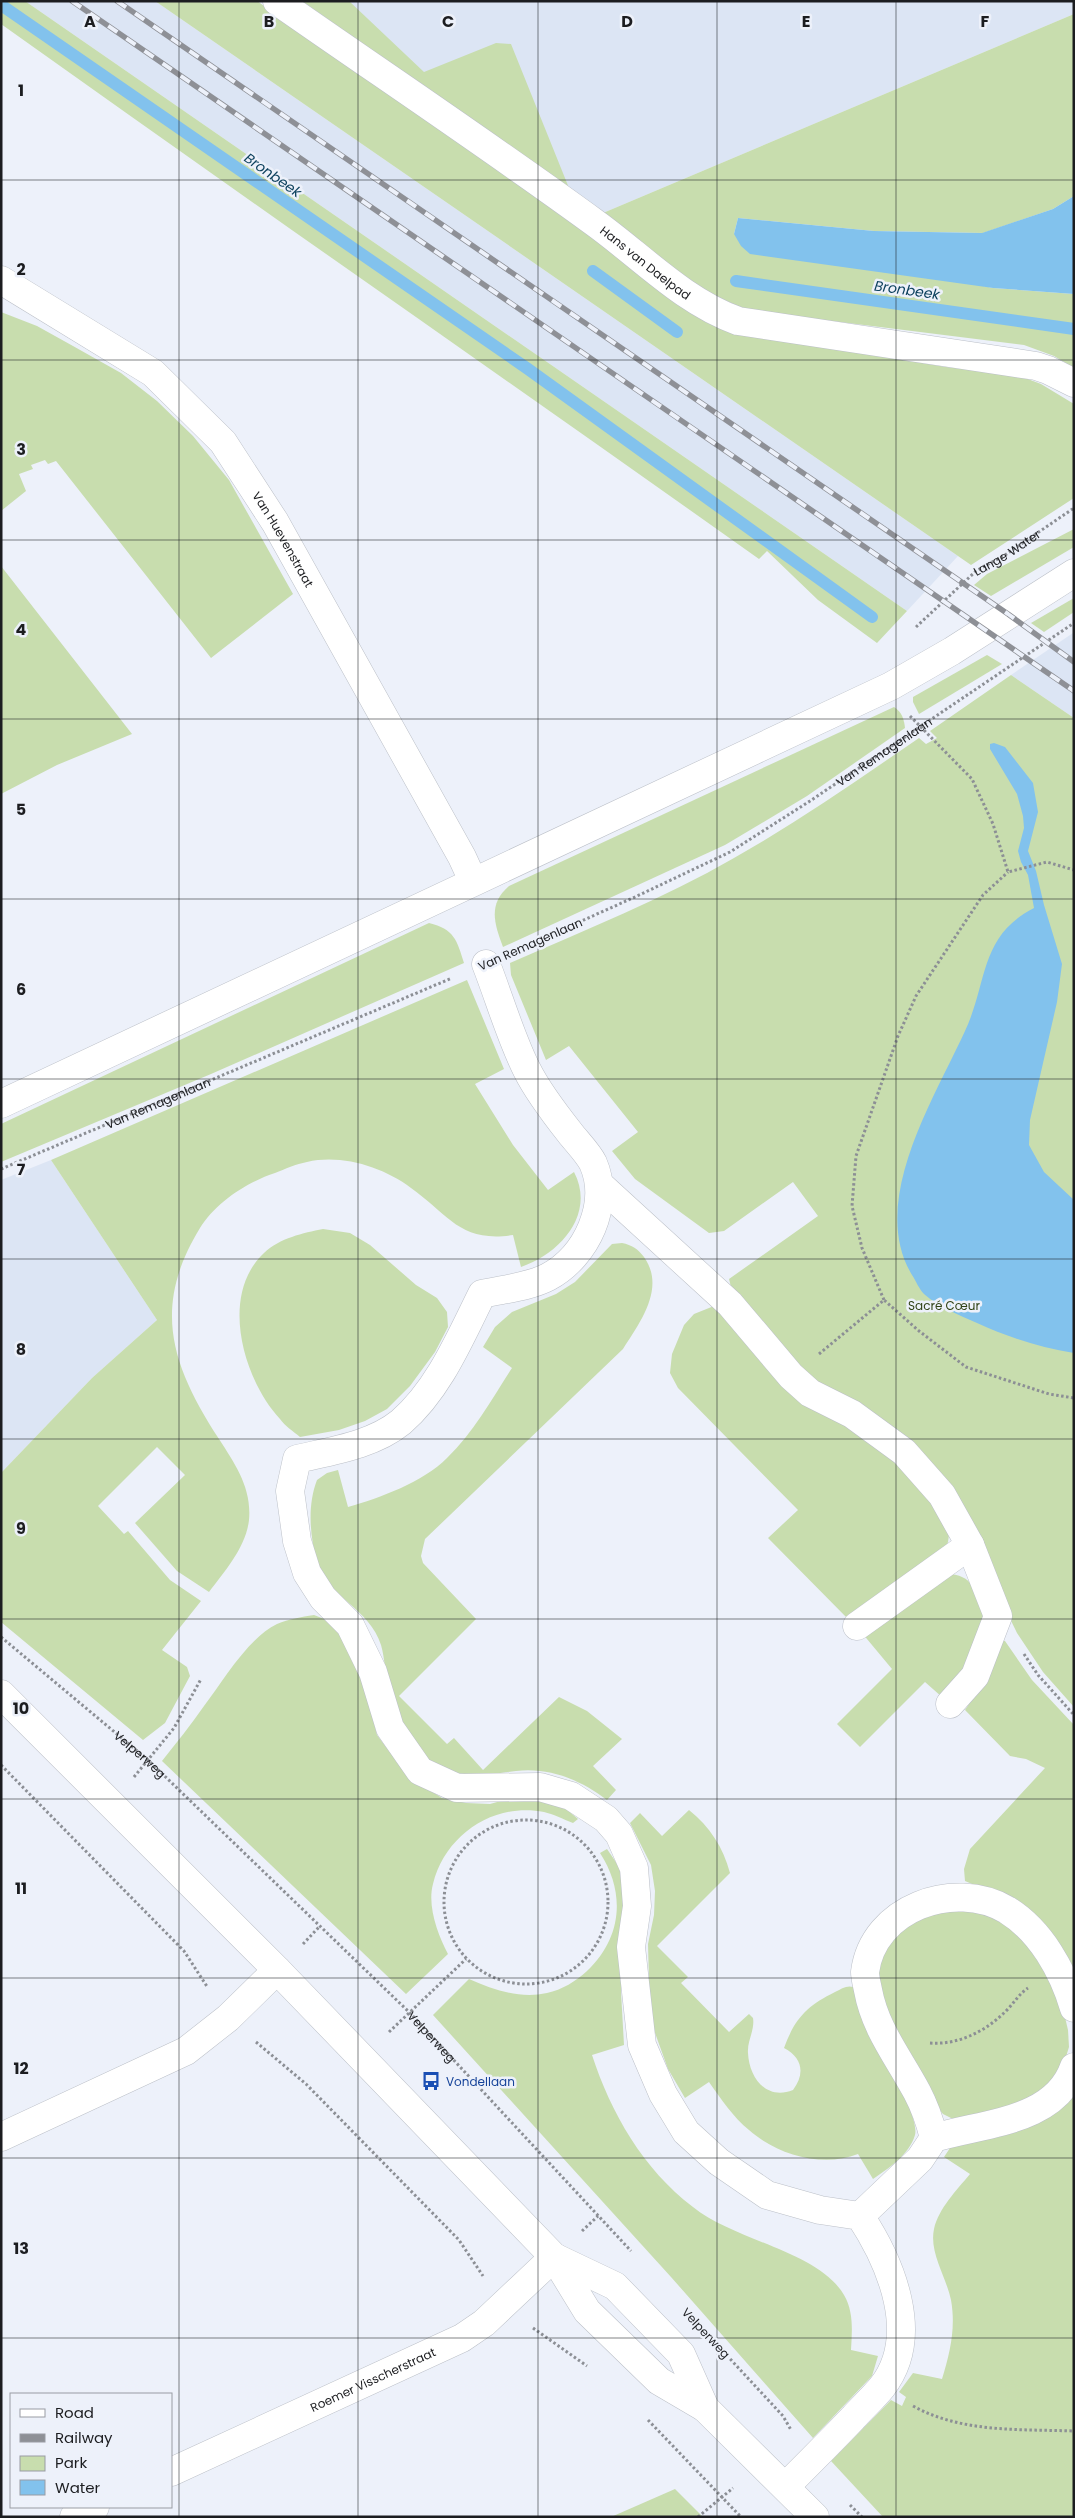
<svg xmlns="http://www.w3.org/2000/svg" width="1075" height="2518" font-family="Poppins,sans-serif">
<rect width="100%" height="100%" fill="#edf1fa"/>
<g fill="#dce5f4">
<polygon points="25,1 155,1 958,556 907,611"/>
<polygon points="300,1 1074,1 1074,14 603,213"/>
<polygon points="1073,633 1074,634 1074,718 1011,675"/>
<polygon points="51,1160 157,1320 92,1378 1,1473 1,1180"/>
</g>
<g fill="#c8ddae">
<path d="M 1,1 L 25,1 L 907,611 L 877,643 L 818,600 L 767,551 L 759,559 C 507,380 253,204 1,24 Z"/>
<polygon points="155,1 257,1 732,331 946,367 1017,375 1041,384 1074,404 1074,498 971,565"/>
<polygon points="302,1 349,1 424,72 496,43 511,44 569,188"/>
<path d="M 1074,14 L 1074,196 L 1053,209 L 983,233 L 874,231 L 738,218 L 734,234 L 993,288 L 1074,294 L 1074,368 L 1054,356 L 1024,345 L 752,311 C 695,293 650,249 603,213 Z"/>
<polygon points="1,312 37,326 73,346 121,373 157,401 193,436 229,480 293,594 211,658 56,461 48,464 45,460 31,465 33,469 19,474 26,491 1,511"/>
<polygon points="1074,529 1074,547 991,596 974,585 987,574"/>
<polygon points="1,566 132,734 57,765 1,794"/>
<polygon points="1074,598 1074,612 1044,632 1031,623"/>
<polygon points="987,655 1002,664 919,714 913,702 913,697"/>
<path d="M 1011,675 L 1074,718 L 1074,1707 L 1043,1672 L 1017,1633 L 947,1489 L 813,1388 L 734,1299 L 729,1279 L 818,1216 L 793,1182 L 724,1231 L 709,1233 L 635,1179 L 612,1151 L 638,1132 L 569,1046 L 546,1060 L 511,975 L 510,963 C 585,930 663,899 734,858 C 798,822 859,779 919,738 L 926,744 L 937,738 L 930,731 Z"/>
<path d="M 894,707 C 902,712 904,719 905,728 L 807,796 L 725,845 L 503,947 C 494,923 488,904 509,886 Z"/>
<path d="M 429,923 C 454,929 457,940 464,963 L 211,1074 L 1,1162 L 1,1124 Z"/>
<path d="M 467,980 L 504,1069 L 475,1084 L 513,1145 L 548,1190 L 574,1172 C 596,1214 560,1254 521,1267 L 513,1235 C 460,1243 449,1215 411,1188 C 383,1167 342,1154 307,1162 C 296,1164 285,1169 275,1173 C 247,1182 215,1203 200,1228 C 151,1308 172,1366 219,1439 C 235,1464 252,1488 249,1520 C 246,1547 225,1571 209,1592 L 177,1571 L 135,1523 L 185,1475 L 157,1447 L 98,1506 L 124,1534 L 128,1531 L 170,1580 L 201,1601 L 162,1650 L 187,1667 L 190,1676 L 165,1723 L 143,1740 L 1,1622 L 1,1473 L 92,1378 L 157,1320 L 51,1160 Z"/>
<path d="M 323,1229 L 350,1233 L 370,1245 L 416,1285 L 437,1298 L 447,1312 L 448,1327 L 435,1352 L 410,1386 L 387,1409 L 365,1421 L 339,1430 L 300,1437 C 293,1431 285,1426 280,1419 C 243,1379 219,1295 264,1253 C 280,1238 303,1233 323,1229 Z"/>
<path d="M 622,1243 C 632,1245 638,1249 644,1257 C 666,1288 640,1322 623,1349 L 425,1539 L 421,1556 L 423,1563 L 476,1619 L 399,1696 L 447,1744 L 454,1738 L 483,1770 L 559,1697 L 587,1711 L 622,1739 L 593,1766 L 616,1790 L 607,1800 C 581,1780 549,1767 516,1771 C 480,1775 462,1780 428,1761 C 410,1751 394,1709 389,1690 C 385,1675 385,1659 381,1645 C 370,1609 328,1597 317,1562 C 310,1537 307,1506 317,1480 L 327,1473 L 338,1470 L 348,1507 C 380,1498 423,1482 447,1458 C 474,1432 492,1399 512,1368 L 483,1347 L 495,1327 L 512,1312 L 556,1294 L 575,1282 L 612,1244 Z"/>
<polygon points="714,1306 901,1458 950,1527 948,1542 943,1554 848,1619 768,1538 798,1510 678,1388 670,1373 672,1354 684,1325 694,1314"/>
<path d="M 946,1574 C 974,1574 975,1592 985,1614 L 967,1671 L 942,1697 L 925,1682 L 860,1747 L 837,1724 L 892,1669 L 862,1633 Z"/>
<path d="M 314,1615 L 332,1622 L 343,1632 L 364,1680 L 377,1735 L 408,1776 L 442,1798 L 466,1803 L 490,1804 L 508,1799 L 540,1800 L 565,1808 L 578,1819 L 573,1823 C 563,1819 553,1814 544,1812 C 494,1802 445,1835 433,1884 C 427,1906 438,1935 448,1954 L 406,1994 L 162,1761 C 176,1743 191,1725 204,1706 C 223,1681 248,1638 277,1624 C 289,1619 301,1617 314,1615 Z"/>
<polygon points="999,1639 1005,1641 1032,1680 1074,1725 1074,1977 1010,1900 965,1881 964,1869 970,1849 1045,1768 1026,1759 1010,1756 965,1710 981,1686"/>
<path d="M 689,1810 C 710,1827 723,1847 730,1873 L 657,1946 L 688,1977 L 681,1983 L 729,2032 L 749,2014 L 753,2018 C 755,2030 747,2041 748,2053 C 749,2077 766,2101 793,2090 C 805,2074 803,2058 784,2048 C 795,2018 807,2006 835,1992 C 841,1989 847,1985 853,1987 C 865,2012 921,2115 915,2135 C 909,2155 889,2168 873,2179 L 858,2154 C 823,2168 777,2155 749,2130 C 733,2117 721,2099 709,2082 L 685,2098 L 668,2069 L 650,2019 L 648,1944 L 654,1915 L 655,1891 L 651,1865 L 630,1823 L 640,1813 L 662,1836 Z"/>
<path d="M 607,1849 L 622,1871 L 628,1905 L 623,1946 L 621,1992 L 624,2045 L 592,2055 C 611,2113 643,2169 693,2207 C 735,2241 818,2251 844,2295 C 854,2312 852,2332 851,2350 L 878,2356 L 872,2376 L 813,2438 L 671,2277 L 433,2015 L 469,1979 C 494,1990 520,1999 547,1993 C 562,1990 576,1981 587,1971 C 622,1938 626,1893 600,1853 Z"/>
<polygon points="943,1909 982,1910 1021,1934 1060,1996 1068,2030 1069,2047 1063,2066 1053,2082 1029,2103 955,2120 943,2114 933,2102 879,2001 877,1951 892,1932"/>
<path d="M 1074,2095 L 1074,2517 L 883,2517 L 831,2461 L 891,2400 L 902,2406 L 906,2397 L 899,2392 L 913,2373 L 942,2379 C 950,2353 956,2328 951,2300 C 946,2276 929,2253 934,2229 C 939,2208 956,2191 970,2174 L 944,2157 L 950,2148 Z"/>
<polygon points="675,2489 703,2517 611,2517"/>
</g>
<g fill="#82c2ed">
<polygon points="1074,196 1074,294 993,288 750,254 741,246 734,234 738,218 874,231 982,233 1053,209"/>
<path d="M 994,743 L 1005,747 L 1033,783 L 1038,812 L 1028,851 L 1036,871 L 1044,905 L 1062,964 L 1057,1002 L 1030,1120 L 1029,1145 L 1044,1172 L 1074,1200 L 1074,1353 C 1040,1348 1008,1337 977,1323 C 959,1315 939,1307 924,1294 C 919,1289 916,1281 912,1275 C 868,1202 934,1099 965,1031 C 988,982 979,936 1034,908 L 1028,875 L 1021,862 L 1018,851 L 1024,828 L 1023,816 L 1017,794 L 990,749 L 990,744 Z"/>
</g>
<g fill="none" stroke-linecap="round" stroke-linejoin="round">
<g stroke="#82c2ed" stroke-width="12">
<polyline points="1,5 528,369 872,617"/>
<polyline points="593,271 677,332"/>
<polyline points="736,281 1074,329"/>
</g>
<g stroke="#bcc0c8" stroke-width="29">
<g id="minor">
<path id="s5" d="M 277,1 C 383,75 491,147 595,223 C 642,257 683,301 738,321 L 1036,366 L 1048,370 L 1074,383"/>
<path id="s6" d="M 1,280 L 153,373 L 223,442 L 275,522 L 462,857 L 473,881"/>
<path d="M 486,964 C 499,997 511,1039 527,1070 C 538,1092 555,1114 570,1133 C 577,1142 588,1153 593,1163 C 611,1204 587,1256 548,1277 C 529,1287 504,1289 482,1294 C 460,1338 439,1389 401,1422 C 373,1445 331,1451 297,1459 L 290,1491 L 297,1541 L 307,1573 L 323,1598 L 350,1625 L 373,1672 L 390,1728 L 420,1771 L 457,1788 L 540,1787 L 571,1796 L 606,1819 L 619,1834 L 634,1868 L 637,1906 L 631,1947 L 642,2045 L 663,2094 L 686,2132 L 719,2162 L 767,2195 L 820,2210 L 860,2216 C 891,2263 922,2336 882,2387 C 873,2398 862,2408 853,2418 C 831,2441 808,2464 786,2486"/>
<polyline points="1,1104 891,686 952,651 1074,573"/>
<polyline points="600,1185 730,1304 791,1376 810,1393 852,1414 904,1452 942,1495 970,1545 998,1616 975,1676 950,1704"/>
<polyline points="857,1626 970,1545"/>
<polyline points="1,2137 186,2051 228,2018 277,1970"/>
<path d="M 934,2138 C 930,2122 925,2107 917,2092 C 899,2058 875,2029 868,1990 C 867,1985 865,1978 865,1972 C 873,1908 954,1879 1007,1910 C 1041,1931 1063,1971 1074,2008"/>
<path d="M 860,2216 L 920,2159 L 934,2138 C 981,2123 1055,2123 1074,2067"/>
<path id="s7" d="M 171,2472 L 462,2338 L 484,2323 L 554,2257"/>
<polyline points="74,2517 95,2507"/>
</g>
</g>
<g stroke="#bcc0c8" stroke-width="29">
<g id="major">
<polyline points="1,1694 277,1970 554,2257 587,2311 659,2381 705,2408 815,2517"/>
<polyline points="554,2257 615,2286 681,2354 705,2408"/>
</g>
</g>
<g stroke="#8c8f95" stroke-width="3" stroke-dasharray="2.5 2.5" stroke-linecap="butt">
<path id="s1" d="M 916,627 L 976,571 L 1005,555 L 1074,508"/>
<polyline points="910,716 972,779 993,824 1008,872 1047,862 1074,870"/>
<path id="s2" d="M 519,949 L 635,897 L 730,852 L 810,801 L 1074,623"/>
<path id="s3" d="M 1,1169 L 452,978"/>
<polyline points="884,1300 862,1248 852,1206 856,1156 898,1036 916,996 983,895 1008,872"/>
<polyline points="819,1354 884,1300 919,1331 966,1367 1049,1394 1074,1398"/>
<path id="s4" d="M 1,1637 L 148,1760 L 410,2013 L 631,2251"/>
<polyline points="1024,1654 1038,1675 1074,1715"/>
<polyline points="1,1765 184,1951 208,1988"/>
<polyline points="134,1777 174,1728 201,1679"/>
<circle cx="526" cy="1902" r="82"/>
<polyline points="303,1944 320,1926"/>
<polyline points="389,2032 466,1959"/>
<polyline points="256,2042 306,2084 459,2240 483,2276"/>
<path d="M 930,2043 C 959,2045 986,2031 1006,2011 C 1014,2003 1019,1994 1028,1988"/>
<polyline points="582,2231 598,2216"/>
<polyline points="533,2328 587,2366"/>
<polyline points="720,2348 783,2416 791,2430"/>
<path d="M 913,2406 C 962,2433 1019,2429 1074,2431"/>
<polyline points="648,2420 741,2517"/>
<polyline points="850,2505 862,2517"/>
<polyline points="698,2517 733,2488"/>
</g>
<use href="#minor" stroke="#fff" stroke-width="28"/>
<use href="#major" stroke="#fff" stroke-width="28"/>
<g stroke="#8e9096" stroke-width="5.5">
<g id="rail">
<polyline points="72,1 1074,691"/>
<polyline points="117,1 1008,614 1074,662"/>
</g>
</g>
<use href="#rail" stroke="#edf1fa" stroke-width="4" stroke-dasharray="11" stroke-linecap="butt"/>
</g>
<path fill="none" stroke="#1c1d20" stroke-width="1" stroke-opacity="0.55" d="M 179,1 L 179,2517M 358,1 L 358,2517M 538,1 L 538,2517M 717,1 L 717,2517M 896,1 L 896,2517M 1,180 L 1074,180M 1,360 L 1074,360M 1,540 L 1074,540M 1,719 L 1074,719M 1,899 L 1074,899M 1,1079 L 1074,1079M 1,1259 L 1074,1259M 1,1439 L 1074,1439M 1,1619 L 1074,1619M 1,1799 L 1074,1799M 1,1978 L 1074,1978M 1,2158 L 1074,2158M 1,2338 L 1074,2338"/>
<defs>
<g id="bus-bare" transform="scale(1.5)"><path d="M-5-6H5V4H4V6H2V4H-2V6H-4V4H-5ZM-3.5-4V0h7V-4ZM-3.5 1.2v1.5H-2V1.2ZM2 1.2v1.5H3.5V1.2Z" fill="#1a4fb4" stroke="#edf1fa" stroke-width="2.5" paint-order="stroke"/></g>
</defs>
<g fill-rule="evenodd">
<use href="#bus-bare" x="431" y="2081"/>
</g>
<g text-anchor="middle" dominant-baseline="central" stroke-width="5" stroke-linejoin="round" paint-order="stroke">
<g font-size="12" fill="#1c1d20" stroke="#edf1fa">
<text stroke="none"><textPath href="#s5" startOffset="452">Hans van Daelpad</textPath></text>
<text stroke="none"><textPath href="#s6" startOffset="391">Van Huevenstraat</textPath></text>
<text stroke="none"><textPath href="#s1" startOffset="118">Lange Water</textPath></text>
<text stroke="none"><textPath href="#s2" startOffset="416">Van Remagenlaan</textPath></text>
<text transform="translate(530 944) rotate(-24)">Van Remagenlaan</text>
<text stroke="none"><textPath href="#s3" startOffset="170">Van Remagenlaan</textPath></text>
<text stroke="none"><textPath href="#s4" startOffset="182">Velperweg</textPath></text>
<text stroke="none"><textPath href="#s4" startOffset="588">Velperweg</textPath></text>
<text transform="translate(706 2333) rotate(47)">Velperweg</text>
<text stroke="none"><textPath href="#s7" startOffset="222">Roemer Visscherstraat</textPath></text>
</g>
<g font-size="12" fill="#314316" stroke="#edf1fa">
<text x="944" y="1305">Sacré Cœur</text>
</g>
<g font-size="12" fill="#164399" stroke="#edf1fa" text-anchor="start">
<text x="446" y="2081">Vondellaan</text>
</g>
<g font-size="14" font-style="italic" fill="#0e425e" stroke="#edf1fa">
<text transform="translate(273 175) rotate(35)">Bronbeek</text>
<text transform="translate(907 290) rotate(8)">Bronbeek</text>
</g>
</g>
<g font-size="16" text-anchor="middle" font-weight="bold" fill="#1c1d20" stroke="#edf1fa" stroke-width="5" stroke-linejoin="round" paint-order="stroke">
<text x="90" y="27">A</text>
<text x="269" y="27">B</text>
<text x="448" y="27">C</text>
<text x="627" y="27">D</text>
<text x="806" y="27">E</text>
<text x="985" y="27">F</text>
<text x="21" y="96">1</text>
<text x="21" y="275">2</text>
<text x="21" y="455">3</text>
<text x="21" y="635">4</text>
<text x="21" y="815">5</text>
<text x="21" y="995">6</text>
<text x="21" y="1175">7</text>
<text x="21" y="1355">8</text>
<text x="21" y="1534">9</text>
<text x="21" y="1714">10</text>
<text x="21" y="1894">11</text>
<text x="21" y="2074">12</text>
<text x="21" y="2254">13</text>
</g>
<rect width="1075" height="2518" fill="none" stroke="#1c1d20" stroke-width="5"/>
<rect x="10" y="2393" width="162" height="115" fill="#edf1fa" stroke="#999ca3"/>
<rect x="20" y="2409" width="25" height="8" fill="#ffffff" stroke="#999ca3"/>
<text x="55" y="2418" font-size="15" fill="#1c1d20">Road</text>
<rect x="20" y="2434" width="25" height="8" fill="#8e9096" stroke="#999ca3"/>
<text x="55" y="2443" font-size="15" fill="#1c1d20">Railway</text>
<rect x="20" y="2456" width="25" height="15" fill="#c8ddae" stroke="#999ca3"/>
<text x="55" y="2468" font-size="15" fill="#1c1d20">Park</text>
<rect x="20" y="2480" width="25" height="15" fill="#82c2ed" stroke="#999ca3"/>
<text x="55" y="2493" font-size="15" fill="#1c1d20">Water</text>
</svg>
